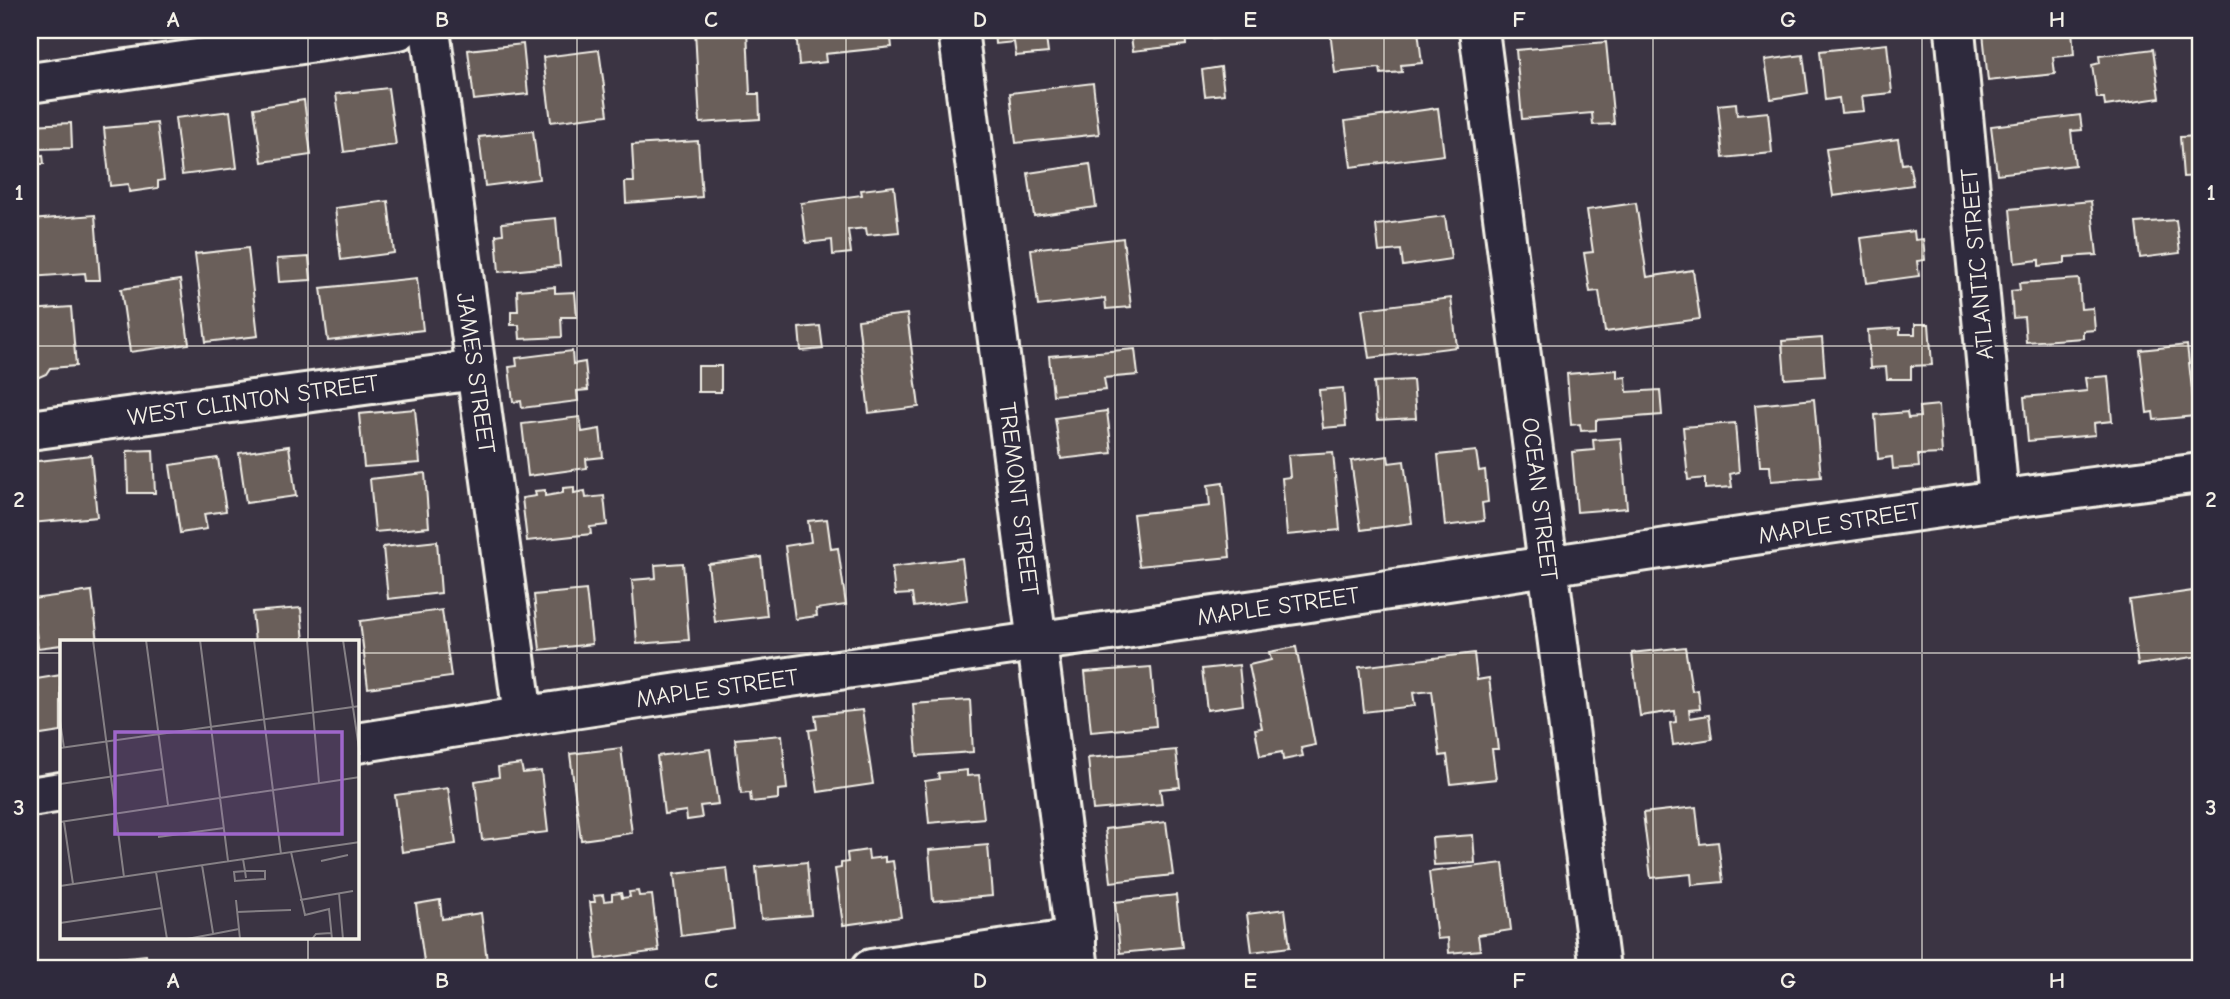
<svg xmlns="http://www.w3.org/2000/svg" width="2230" height="999" font-family="'Comic Neue',sans-serif">
<rect width="100%" height="100%" fill="#3b3443"/>
<filter id="ink" filterUnits="userSpaceOnUse"><feTurbulence type="fractalNoise" baseFrequency=".0143" numOctaves="2"/><feDisplacementMap in="SourceGraphic" scale="14" xChannelSelector="R" yChannelSelector="G"/><feConvolveMatrix kernelMatrix="1 2 1 2 8 2 1 2 1" color-interpolation-filters="sRGB"/></filter>
<g filter="url(#ink)">
<g fill="#6b5e5a" stroke="#f4f1e8" stroke-width="2">
<polygon points="695,30 747,30 750,94 759,94 760,119 700,123"/>
<polygon points="796,30 890,30 892,47 825,54 826,62 799,65"/>
<polygon points="994,30 1045,30 1048,53 1016,56 1014,42 995,44"/>
<polygon points="1130,30 1185,30 1186,45 1133,51"/>
<polygon points="1211,30 1263,30 1263,33 1212,39"/>
<polygon points="1330,30 1418,30 1422,63 1401,65 1402,72 1381,74 1380,68 1335,73"/>
<polygon points="2015,30 2072,30 2074,55 2053,57 2055,74 1988,81 1983,33"/>
<polygon points="2177,30 2200,30 2200,34 2177,36"/>
<polygon points="1606,42 1614,124 1593,125 1592,113 1522,119 1516,50"/>
<polygon points="523,44 528,94 474,100 468,50"/>
<polygon points="1887,44 1892,93 1862,96 1864,111 1841,113 1839,98 1825,100 1820,51"/>
<polygon points="2153,49 2160,98 2105,106 2104,98 2097,98 2092,65 2100,63 2099,56"/>
<polygon points="599,50 608,115 551,122 543,57"/>
<polygon points="1803,55 1808,93 1771,99 1765,60"/>
<polygon points="1221,67 1224,94 1205,96 1202,70"/>
<polygon points="1093,83 1099,134 1016,143 1010,93"/>
<polygon points="388,88 396,145 344,152 336,94"/>
<polygon points="304,100 311,155 262,162 254,108"/>
<polygon points="1736,103 1737,115 1768,112 1772,153 1723,158 1718,105"/>
<polygon points="1438,108 1444,155 1351,167 1345,121"/>
<polygon points="230,111 237,168 182,175 175,118"/>
<polygon points="2080,115 2082,130 2071,131 2075,165 1997,174 1991,126"/>
<polygon points="71,123 72,148 36,149 36,156 43,155 44,164 37,164 37,173 30,174 30,125"/>
<polygon points="157,123 164,180 158,181 158,188 129,192 128,184 110,186 104,128"/>
<polygon points="533,131 539,179 485,186 479,137"/>
<polygon points="2200,136 2200,176 2183,177 2180,137"/>
<polygon points="1898,139 1902,164 1909,163 1913,185 1833,196 1826,149"/>
<polygon points="698,141 702,197 626,203 625,182 634,182 632,145"/>
<polygon points="1090,164 1096,207 1034,216 1028,173"/>
<polygon points="894,186 899,232 867,235 866,228 848,230 851,253 833,255 832,240 806,243 801,203 862,195 861,190"/>
<polygon points="388,201 394,253 341,260 335,208"/>
<polygon points="2091,201 2097,255 2065,257 2065,263 2039,266 2039,260 2015,263 2010,209"/>
<polygon points="1636,203 1647,277 1693,270 1700,319 1605,332 1599,291 1590,292 1584,253 1593,252 1587,210"/>
<polygon points="95,215 100,280 86,280 85,273 30,277 30,220"/>
<polygon points="1445,216 1451,259 1403,266 1401,250 1379,252 1376,225"/>
<polygon points="556,218 560,266 499,272 496,235 503,234 502,223"/>
<polygon points="2176,220 2180,253 2140,258 2136,223"/>
<polygon points="1914,231 1915,240 1923,239 1925,260 1917,261 1919,276 1867,283 1861,238"/>
<polygon points="1123,238 1131,307 1106,309 1105,298 1038,306 1031,249"/>
<polygon points="248,248 258,336 206,342 195,254"/>
<polygon points="309,257 311,280 279,282 277,259"/>
<polygon points="417,278 423,330 328,341 321,288"/>
<polygon points="2079,279 2081,309 2093,308 2095,330 2083,331 2083,338 2026,342 2024,317 2013,318 2011,291 2020,290 2019,283"/>
<polygon points="180,280 189,344 130,352 121,289"/>
<polygon points="555,287 555,293 575,292 577,317 561,317 562,337 520,339 519,325 511,325 511,311 518,311 517,290"/>
<polygon points="1451,298 1457,347 1369,358 1362,309"/>
<polygon points="71,307 76,366 50,368 46,374 37,378 30,376 30,310"/>
<polygon points="907,314 919,407 869,413 858,320"/>
<polygon points="1915,324 1929,324 1932,365 1911,366 1911,379 1887,379 1886,367 1870,368 1868,330 1900,328 1900,334 1915,334"/>
<polygon points="820,326 823,349 801,351 799,328"/>
<polygon points="1822,338 1825,376 1785,379 1782,341"/>
<polygon points="2187,345 2195,416 2154,420 2153,412 2147,413 2140,350"/>
<polygon points="1135,349 1138,375 1104,378 1106,390 1053,395 1049,356"/>
<polygon points="572,351 573,364 585,362 588,390 577,391 578,401 522,408 521,401 513,402 509,367 517,366 516,358"/>
<rect x="698" y="366" width="23" height="26"/>
<polygon points="1617,370 1617,378 1626,377 1627,392 1660,390 1662,415 1596,420 1596,430 1581,431 1580,424 1571,425 1567,374"/>
<polygon points="2108,376 2112,421 2094,423 2095,435 2028,441 2024,397 2087,391 2085,378"/>
<polygon points="1413,380 1416,418 1377,420 1374,382"/>
<polygon points="1343,388 1346,426 1323,428 1319,390"/>
<polygon points="1814,399 1821,477 1771,481 1770,466 1760,466 1755,405"/>
<polygon points="1939,405 1942,454 1918,455 1919,467 1893,469 1892,457 1878,459 1875,415 1907,412 1908,418 1920,417 1919,407"/>
<polygon points="415,409 420,463 364,467 359,414"/>
<polygon points="1107,411 1112,453 1061,459 1055,418"/>
<polygon points="580,417 582,432 600,429 603,457 586,459 587,468 528,476 522,424"/>
<polygon points="1735,423 1739,472 1730,474 1732,487 1705,489 1705,478 1688,480 1683,427"/>
<polygon points="1621,438 1627,508 1577,512 1572,452 1594,450 1593,440"/>
<polygon points="289,446 296,496 246,503 239,453"/>
<polygon points="153,450 155,493 128,493 127,451"/>
<polygon points="1476,451 1479,471 1485,470 1488,502 1482,503 1484,521 1445,526 1438,455"/>
<polygon points="1333,452 1340,530 1287,535 1282,478 1290,477 1288,455"/>
<polygon points="91,455 97,517 31,523 30,462"/>
<polygon points="1388,456 1389,463 1404,461 1412,523 1361,530 1351,461"/>
<polygon points="218,458 226,511 204,514 207,529 180,533 170,465"/>
<polygon points="425,473 429,527 375,532 370,479"/>
<polygon points="1223,483 1230,557 1139,566 1133,514 1210,506 1208,485"/>
<polygon points="574,487 574,493 585,491 586,498 604,496 607,525 590,527 591,534 527,541 522,498 536,496 535,491 545,490 545,496 563,493 563,488"/>
<polygon points="827,519 831,549 838,548 846,605 816,609 817,616 795,619 785,546 811,542 808,521"/>
<polygon points="437,541 441,593 388,599 383,547"/>
<polygon points="761,557 767,616 715,622 708,564"/>
<polygon points="962,558 967,600 914,607 912,594 895,595 892,567"/>
<polygon points="683,563 689,640 637,644 632,580 656,578 655,565"/>
<polygon points="586,590 592,644 540,650 534,595"/>
<polygon points="2200,590 2200,656 2138,665 2129,600"/>
<polygon points="92,591 98,642 61,642 61,645 38,648 32,599"/>
<polygon points="301,608 304,642 255,642 252,612"/>
<polygon points="442,610 451,677 368,688 360,621"/>
<polygon points="1296,647 1315,745 1301,748 1303,756 1283,760 1282,752 1260,756 1255,729 1262,728 1249,665 1271,660 1269,652"/>
<polygon points="1685,647 1692,691 1698,690 1700,709 1689,710 1690,718 1709,715 1712,739 1673,745 1670,723 1676,722 1675,711 1640,716 1632,653"/>
<polygon points="1474,653 1477,680 1489,678 1498,749 1492,749 1496,779 1451,784 1447,755 1440,756 1432,691 1413,693 1415,706 1364,712 1359,667"/>
<polygon points="1239,665 1243,705 1207,710 1202,669"/>
<polygon points="1151,667 1156,726 1091,732 1085,672"/>
<polygon points="61,675 61,732 34,736 30,703 30,680"/>
<polygon points="970,700 973,752 917,756 913,704"/>
<polygon points="862,710 873,784 818,792 809,730 817,729 815,715"/>
<polygon points="782,735 787,789 778,790 778,799 751,802 750,793 741,794 735,739"/>
<polygon points="621,748 632,833 581,840 570,754"/>
<polygon points="710,749 718,804 700,806 702,818 687,820 686,811 664,814 657,756"/>
<polygon points="1176,750 1180,787 1160,789 1162,804 1093,810 1088,758"/>
<polygon points="521,764 523,773 541,771 548,832 482,840 475,781 499,777 498,767"/>
<polygon points="967,770 967,776 979,775 984,818 929,823 925,781 939,779 938,773"/>
<polygon points="448,788 456,844 402,852 395,795"/>
<polygon points="1696,807 1700,844 1718,842 1723,882 1692,885 1691,874 1651,878 1643,813"/>
<polygon points="1166,822 1173,875 1111,882 1105,829"/>
<polygon points="1473,835 1475,863 1434,865 1432,838"/>
<polygon points="988,845 992,896 933,901 929,850"/>
<polygon points="868,850 869,859 885,857 885,862 893,861 901,917 843,925 835,869 841,868 841,863 848,862 847,853"/>
<polygon points="807,862 811,915 761,919 756,867"/>
<polygon points="1503,863 1511,930 1478,935 1480,950 1449,953 1448,938 1437,939 1429,872"/>
<polygon points="727,868 734,929 681,936 674,874"/>
<polygon points="638,891 639,896 652,895 659,951 597,959 590,902 595,902 594,896 603,895 604,901 612,900 612,894 621,893 622,898 630,897 629,892"/>
<polygon points="1176,895 1182,947 1120,953 1115,902"/>
<polygon points="440,900 442,919 481,913 488,969 425,969 416,904"/>
<polygon points="1285,909 1290,947 1252,952 1247,914"/>
<polygon points="146,955 148,969 86,969 91,962 96,960"/>
<rect x="1756" y="964" width="23" height="5"/>
<polygon points="1175,966 1175,969 1144,969"/>
</g>
<g fill="none" stroke-linecap="round" stroke-linejoin="round">
<g stroke="#f4f1e8" stroke-width="44">
<g id="minor">
<polyline points="430,30 523,716"/>
<polyline points="958,30 1079,969"/>
<polyline points="1479,30 1600,969"/>
<polyline points="1955,30 1999,498"/>
<polyline points="30,83 399,30"/>
<polyline points="30,430 476,370"/>
<path d="M 357,743 C 656,694 956,654 1255,610 C 1570,563 1885,513 2200,473"/>
<polyline points="30,797 61,792"/>
<polyline points="871,969 1076,939"/>
</g>
</g>
<use href="#minor" stroke="#2f2a3d" stroke-width="38"/>
</g>
</g>
<path fill="none" stroke="#f4f1e8" stroke-width="2" stroke-opacity="0.55" d="M 308,30 L 308,642M 577,30 L 577,969M 846,30 L 846,969M 1115,30 L 1115,969M 1384,30 L 1384,969M 1653,30 L 1653,969M 1922,30 L 1922,969M 30,346 L 2200,346M 30,653 L 61,653M 357,653 L 2200,653M 308,938 L 308,969"/>
<g text-anchor="middle" dominant-baseline="central" stroke-width="5" stroke-linejoin="round" paint-order="stroke">
<g font-size="24" fill="#f4f1e8" stroke="#2f2a3d">
<text transform="translate(1977 264) rotate(-95)">ATLANTIC STREET</text>
<text transform="translate(476 373) rotate(82)">JAMES STREET</text>
<text transform="translate(253 400) rotate(-8)">WEST CLINTON STREET</text>
<text transform="translate(1019 499) rotate(83)">TREMONT STREET</text>
<text transform="translate(1540 499) rotate(83)">OCEAN STREET</text>
<text transform="translate(1839 523) rotate(-9)">MAPLE STREET</text>
<text transform="translate(1278 606) rotate(-8)">MAPLE STREET</text>
<text transform="translate(717 688) rotate(-8)">MAPLE STREET</text>
</g>
</g>
<g transform="translate(60 640)">
<rect width="299" height="299" fill="#3b3443"/>
<path fill="none" stroke="#858085" stroke-width="2" d="M 33,0 L 64,237M 86,0 L 108,165M 140,0 L 168,221M 194,0 L 221,214M 247,0 L 259,143M 283,0 L 300,115M 0,81 L 4,108M 0,108 L 300,66M 0,144 L 103,129M 0,182 L 300,137M 4,182 L 13,244M 98,197 L 164,188M 231,212 L 245,275 L 269,269 L 272,299M 183,219 L 185,231 L 174,232 L 175,241 L 205,239 L 205,231 L 185,231 L 186,238M 261,221 L 288,215M 142,225 L 153,293M 96,232 L 107,299M 0,246 L 300,202M 279,253 L 283,299M 176,260 L 180,299M 240,260 L 293,251M 177,272 L 231,270M 0,283 L 102,268M 127,299 L 179,289M 252,299 L 256,294 L 271,293"/>
<path fill="#9f67cb" fill-opacity="0.15" stroke="#9f67cb" stroke-width="3.5" d="M 55,92 L 282,92 L 282,194 L 55,194 Z"/>
<rect width="299" height="299" fill="none" stroke="#f4f1e8" stroke-width="3.5"/>
</g>
<rect width="2230" height="999" fill="none" stroke="#2f2a3d" stroke-width="77"/>
<rect x="38" y="38" width="2154" height="922" fill="none" stroke="#f4f1e8" stroke-width="2.5"/>
<g font-size="23" text-anchor="middle" font-weight="bold" fill="#f4f1e8">
<text x="173" y="27">A</text>
<text x="442" y="27">B</text>
<text x="711" y="27">C</text>
<text x="980" y="27">D</text>
<text x="1250" y="27">E</text>
<text x="1519" y="27">F</text>
<text x="1788" y="27">G</text>
<text x="2057" y="27">H</text>
<text x="19" y="200">1</text>
<text x="2211" y="200">1</text>
<text x="19" y="507">2</text>
<text x="2211" y="507">2</text>
<text x="19" y="815">3</text>
<text x="2211" y="815">3</text>
<text x="173" y="988">A</text>
<text x="442" y="988">B</text>
<text x="711" y="988">C</text>
<text x="980" y="988">D</text>
<text x="1250" y="988">E</text>
<text x="1519" y="988">F</text>
<text x="1788" y="988">G</text>
<text x="2057" y="988">H</text>
</g>
</svg>
